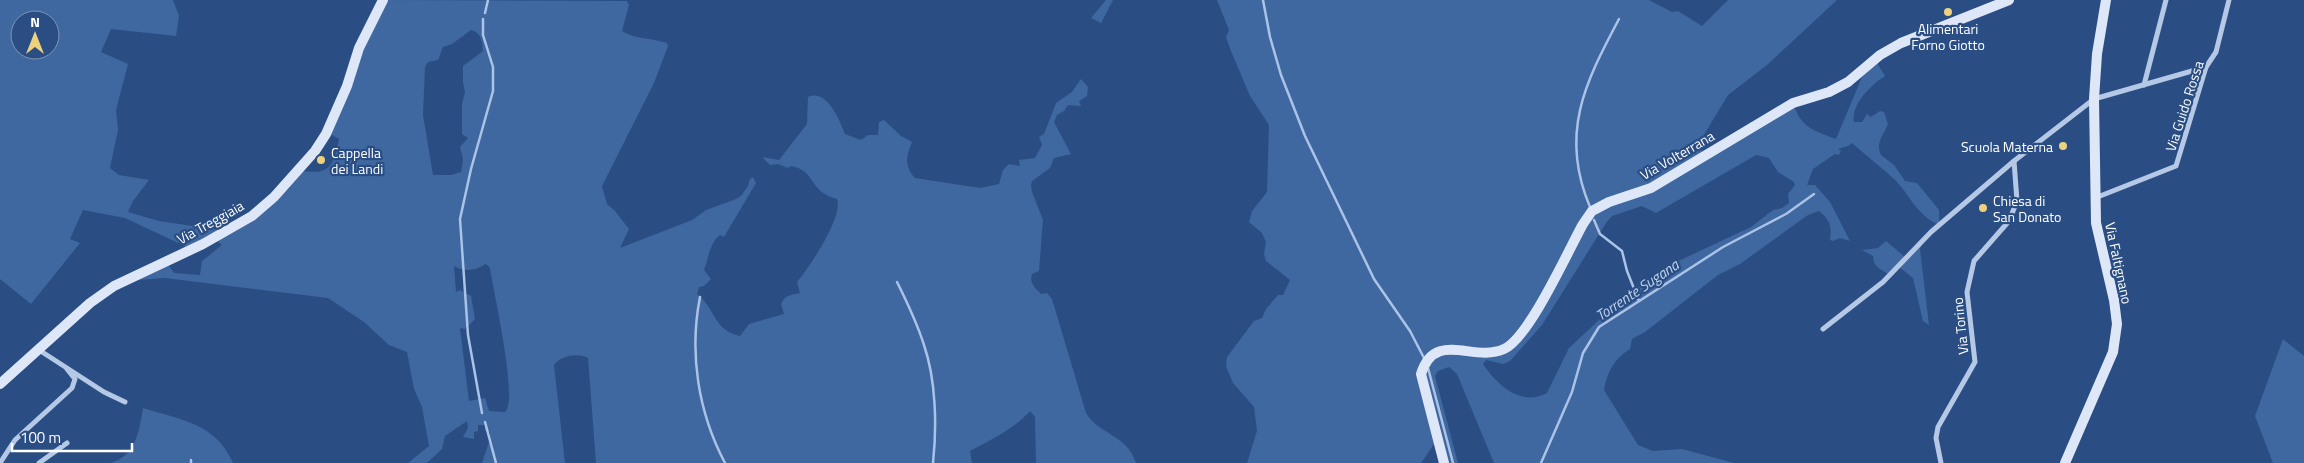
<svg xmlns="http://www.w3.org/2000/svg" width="2304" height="463" font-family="'Titillium Web',sans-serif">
<rect width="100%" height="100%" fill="#2a4e84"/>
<g fill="#3f67a0" fill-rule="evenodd">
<path d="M 0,0 L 173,0 L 179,16 L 176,36 L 111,29 L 101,52 L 128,64 L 116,110 L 118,130 L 110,168 L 119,175 L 149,180 L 133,201 L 128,212 L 159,221 L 226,231 L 252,216 L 298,170 C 328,176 334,168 339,139 L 327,132 L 383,0 L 627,1 L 629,5 L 622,31 C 633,39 653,38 667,43 L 668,46 L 654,83 L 602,186 L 607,204 L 615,211 L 629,229 L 620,248 L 692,220 L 706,210 L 736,199 L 741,196 L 748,186 L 750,179 L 753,177 L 756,183 L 724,237 L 720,235 C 709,244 709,257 704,270 L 711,279 L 704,286 L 699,287 L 697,294 C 716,309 713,330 740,336 L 749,324 L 784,314 L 781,304 C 785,295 791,295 800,293 L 797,282 C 809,268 844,216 837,199 C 808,192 817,171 791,166 L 788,168 L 778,164 L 770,165 L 762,157 L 779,160 L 807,124 L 808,97 C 827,88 840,121 845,134 L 861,140 L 868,135 L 878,135 L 879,122 L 884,120 L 901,136 L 912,142 C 906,156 904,166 915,178 L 980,188 L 999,184 L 1003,170 L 1009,164 L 1020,166 L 1019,160 L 1035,158 L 1042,145 L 1039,137 L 1044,134 L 1056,103 L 1072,92 L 1081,79 L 1088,87 L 1087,96 L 1079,101 L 1081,106 L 1068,105 L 1064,111 L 1057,115 L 1054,122 L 1071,154 L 1054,158 L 1050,168 L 1032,181 L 1031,185 L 1032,192 L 1043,220 L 1039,271 L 1032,274 C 1029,283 1035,288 1041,294 L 1047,293 L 1052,299 L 1086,413 C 1099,435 1127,434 1136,463 L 1036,463 L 1035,417 L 1030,411 C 1014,429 991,440 970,451 L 972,463 L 596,463 L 588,358 C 578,352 560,356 554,365 L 565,463 L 482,463 L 490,439 L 490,432 L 485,431 L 485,425 L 478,425 L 478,431 L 474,432 L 474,439 L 463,437 L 468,428 L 467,421 L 445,436 L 442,449 L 429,461 L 426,463 L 408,463 L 429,446 L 422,407 L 414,389 L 407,352 L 389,345 L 364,322 L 328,298 L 165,278 L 137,280 L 167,263 L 174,273 L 200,275 L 202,261 L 222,245 L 214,238 L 191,249 L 125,218 L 83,210 L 70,239 L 80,243 L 31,304 L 0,279 ZM 20,20 L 50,20 L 50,50 L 20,50 ZM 471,30 C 482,33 482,41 483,51 L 463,66 L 463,82 L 465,92 L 462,104 L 462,134 L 468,138 L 460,147 L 463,159 L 461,172 L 451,175 L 433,175 L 423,115 L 425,67 L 428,62 L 438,60 L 443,47 L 452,44 ZM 486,264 L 490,268 C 493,290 519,401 505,412 L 489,411 L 485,398 L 469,401 L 460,328 L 465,329 L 475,319 L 471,296 L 460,290 L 456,292 L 454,266 C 464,272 475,271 486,264 Z"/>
<polygon points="1106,0 1113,0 1101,23 1091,18"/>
<path d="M 1217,0 L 1649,0 L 1672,12 L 1678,11 L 1702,26 L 1728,0 L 1837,0 L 1767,65 L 1728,95 L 1702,138 L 1702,156 L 1793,103 C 1801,128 1813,130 1836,139 L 1862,77 L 1877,63 L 1885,76 C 1871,85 1851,104 1854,122 L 1862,122 L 1867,114 L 1871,117 L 1880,111 L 1884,112 L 1888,124 C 1884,135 1875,142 1881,155 L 1894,165 L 1905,181 L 1917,183 L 1939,210 L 1939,225 C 1915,214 1910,194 1893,178 C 1880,166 1865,155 1852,143 L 1848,146 L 1838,149 L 1841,151 L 1839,155 L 1835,154 L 1813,169 L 1807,185 L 1815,185 L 1830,202 L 1850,241 L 1840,238 L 1833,241 L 1830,240 C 1832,226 1830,220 1819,211 L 1808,215 L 1740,264 L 1718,275 L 1645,332 L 1632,339 L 1630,349 C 1614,359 1607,372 1604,390 L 1638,445 L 1653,451 L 1682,449 L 1734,463 L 1494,463 L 1457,374 L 1449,367 L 1438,371 L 1435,376 L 1458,463 L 1441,463 L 1434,444 L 1421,463 L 1247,463 L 1257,431 L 1254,407 L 1233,383 L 1226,366 L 1227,357 L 1254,321 L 1262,318 L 1266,309 L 1278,295 L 1283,295 L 1290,280 L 1266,261 L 1264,254 L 1266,242 L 1262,233 L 1249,222 L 1252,211 L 1267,192 L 1269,125 L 1250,96 L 1231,51 L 1226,37 L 1229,30 ZM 1756,155 L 1769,158 L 1778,172 L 1794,182 L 1795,185 L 1788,194 L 1789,203 L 1782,208 L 1773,210 L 1751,227 L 1672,264 L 1654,274 L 1614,306 L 1569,348 L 1547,393 C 1521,407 1497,385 1483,364 L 1486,360 L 1503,364 L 1510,361 L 1542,325 L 1606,223 L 1612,216 L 1642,206 L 1656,213 Z"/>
<path d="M 1886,241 L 1906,258 L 1923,241 L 1920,249 L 1929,325 L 1923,321 L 1913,278 L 1898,266 L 1890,275 C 1882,270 1873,267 1873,256 L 1862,250 L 1878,248 Z"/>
<polygon points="2283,339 2304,356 2304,463 2273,463 2255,416"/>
<path d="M 143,408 C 181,420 216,423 233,463 L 111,463 C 137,455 139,430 143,408 Z"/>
</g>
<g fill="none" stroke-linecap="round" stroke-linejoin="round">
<g stroke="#aac3e7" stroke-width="2.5">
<polyline points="1263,0 1270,37 1281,75 1305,136 1374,279 1410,331 1424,358"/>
<polyline points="485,13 488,0"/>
<path d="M 1590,207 C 1559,134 1585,83 1619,19"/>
<polyline points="1594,220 1600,234 1622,251 1627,271 1639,301"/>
<path d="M 897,282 C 907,302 917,323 924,345 C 936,380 937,426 933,463"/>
<path d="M 700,297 C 689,353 698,412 725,463"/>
<polyline points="1428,368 1453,463"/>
<polyline points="482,413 468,335 460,219 471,169 493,91 493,67 483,35 483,19"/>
<polyline points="485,422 496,463"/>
<polyline points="191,463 191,460"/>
<polyline points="1541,463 1572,392 1583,353 1599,327 1723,247 1786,214 1814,194"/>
</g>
<g stroke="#b5c9e7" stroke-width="5">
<polyline points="2144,85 2166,0"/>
<polyline points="2095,198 2176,166 2206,67 2216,52 2229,0"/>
<polyline points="1823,329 1883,282 1931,232 2014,161 2094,99 2206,67"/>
<polyline points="39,350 104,392 125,402"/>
<polyline points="0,463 15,440 72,388 75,379 67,369"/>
<polyline points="39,463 67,443"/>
<polyline points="1941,463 1936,438 1938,427 1975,362 1967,292 1974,261 2009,221 2017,201 2014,161"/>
</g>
<g stroke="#dee7f7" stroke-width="10">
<polyline points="0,384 90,303 114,286 203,244 252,216 274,197 315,151 326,134 347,86 359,48 383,0"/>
<path d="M 1444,463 L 1421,374 C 1435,329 1473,363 1504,349 C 1529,338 1568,251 1583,224 L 1592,211 L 1609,202 L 1651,188 L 1793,103 L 1829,92 L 1848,82 L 1880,55 L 1901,43 L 2009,0"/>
<polyline points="2065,463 2113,352 2117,324 2114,300 2096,223 2094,99 2097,54 2106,0"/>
</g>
</g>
<g fill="#edd17d" stroke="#2a4e84" stroke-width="2">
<circle cx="1948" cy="12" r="5"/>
<circle cx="2063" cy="146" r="5"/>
<circle cx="321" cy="160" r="5"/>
<circle cx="1983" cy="208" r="5"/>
</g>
<g text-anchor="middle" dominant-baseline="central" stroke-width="4.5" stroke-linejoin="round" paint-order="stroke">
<g font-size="14" fill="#fff" stroke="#2a4e84" text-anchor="start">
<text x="1948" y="28" text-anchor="middle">Alimentari<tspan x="1948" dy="16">Forno Giotto</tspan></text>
<text x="2053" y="146" text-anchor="end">Scuola Materna</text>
<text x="331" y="152">Cappella<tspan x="331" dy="16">dei Landi</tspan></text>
<text x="1993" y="200">Chiesa di<tspan x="1993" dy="16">San Donato</tspan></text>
</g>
<g font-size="14" fill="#fff" stroke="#2a4e84">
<text transform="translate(2184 106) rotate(-72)">Via Guido Rossa</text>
<text transform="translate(1677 155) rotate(-30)">Via Volterrana</text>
<text transform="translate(210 222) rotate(-29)">Via Treggiaia</text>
<text transform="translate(2119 263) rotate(78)">Via Faltignano</text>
<text transform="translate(1960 326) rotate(-96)">Via Torino</text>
</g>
<g font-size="15" font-style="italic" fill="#c0d3ee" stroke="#2a4e84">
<text transform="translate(1637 290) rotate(-34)">Torrente Sugana</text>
</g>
</g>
<g transform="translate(35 35)"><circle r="24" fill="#2a4e84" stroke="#7f95b5"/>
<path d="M0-4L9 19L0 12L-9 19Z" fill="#edd17d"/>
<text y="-8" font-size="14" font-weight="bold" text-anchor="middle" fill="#ffffff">N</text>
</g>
<path d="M12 443v8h120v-8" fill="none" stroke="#ffffff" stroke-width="2.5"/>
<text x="20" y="443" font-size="15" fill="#ffffff" stroke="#2a4e84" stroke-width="4" paint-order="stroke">100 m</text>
</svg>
